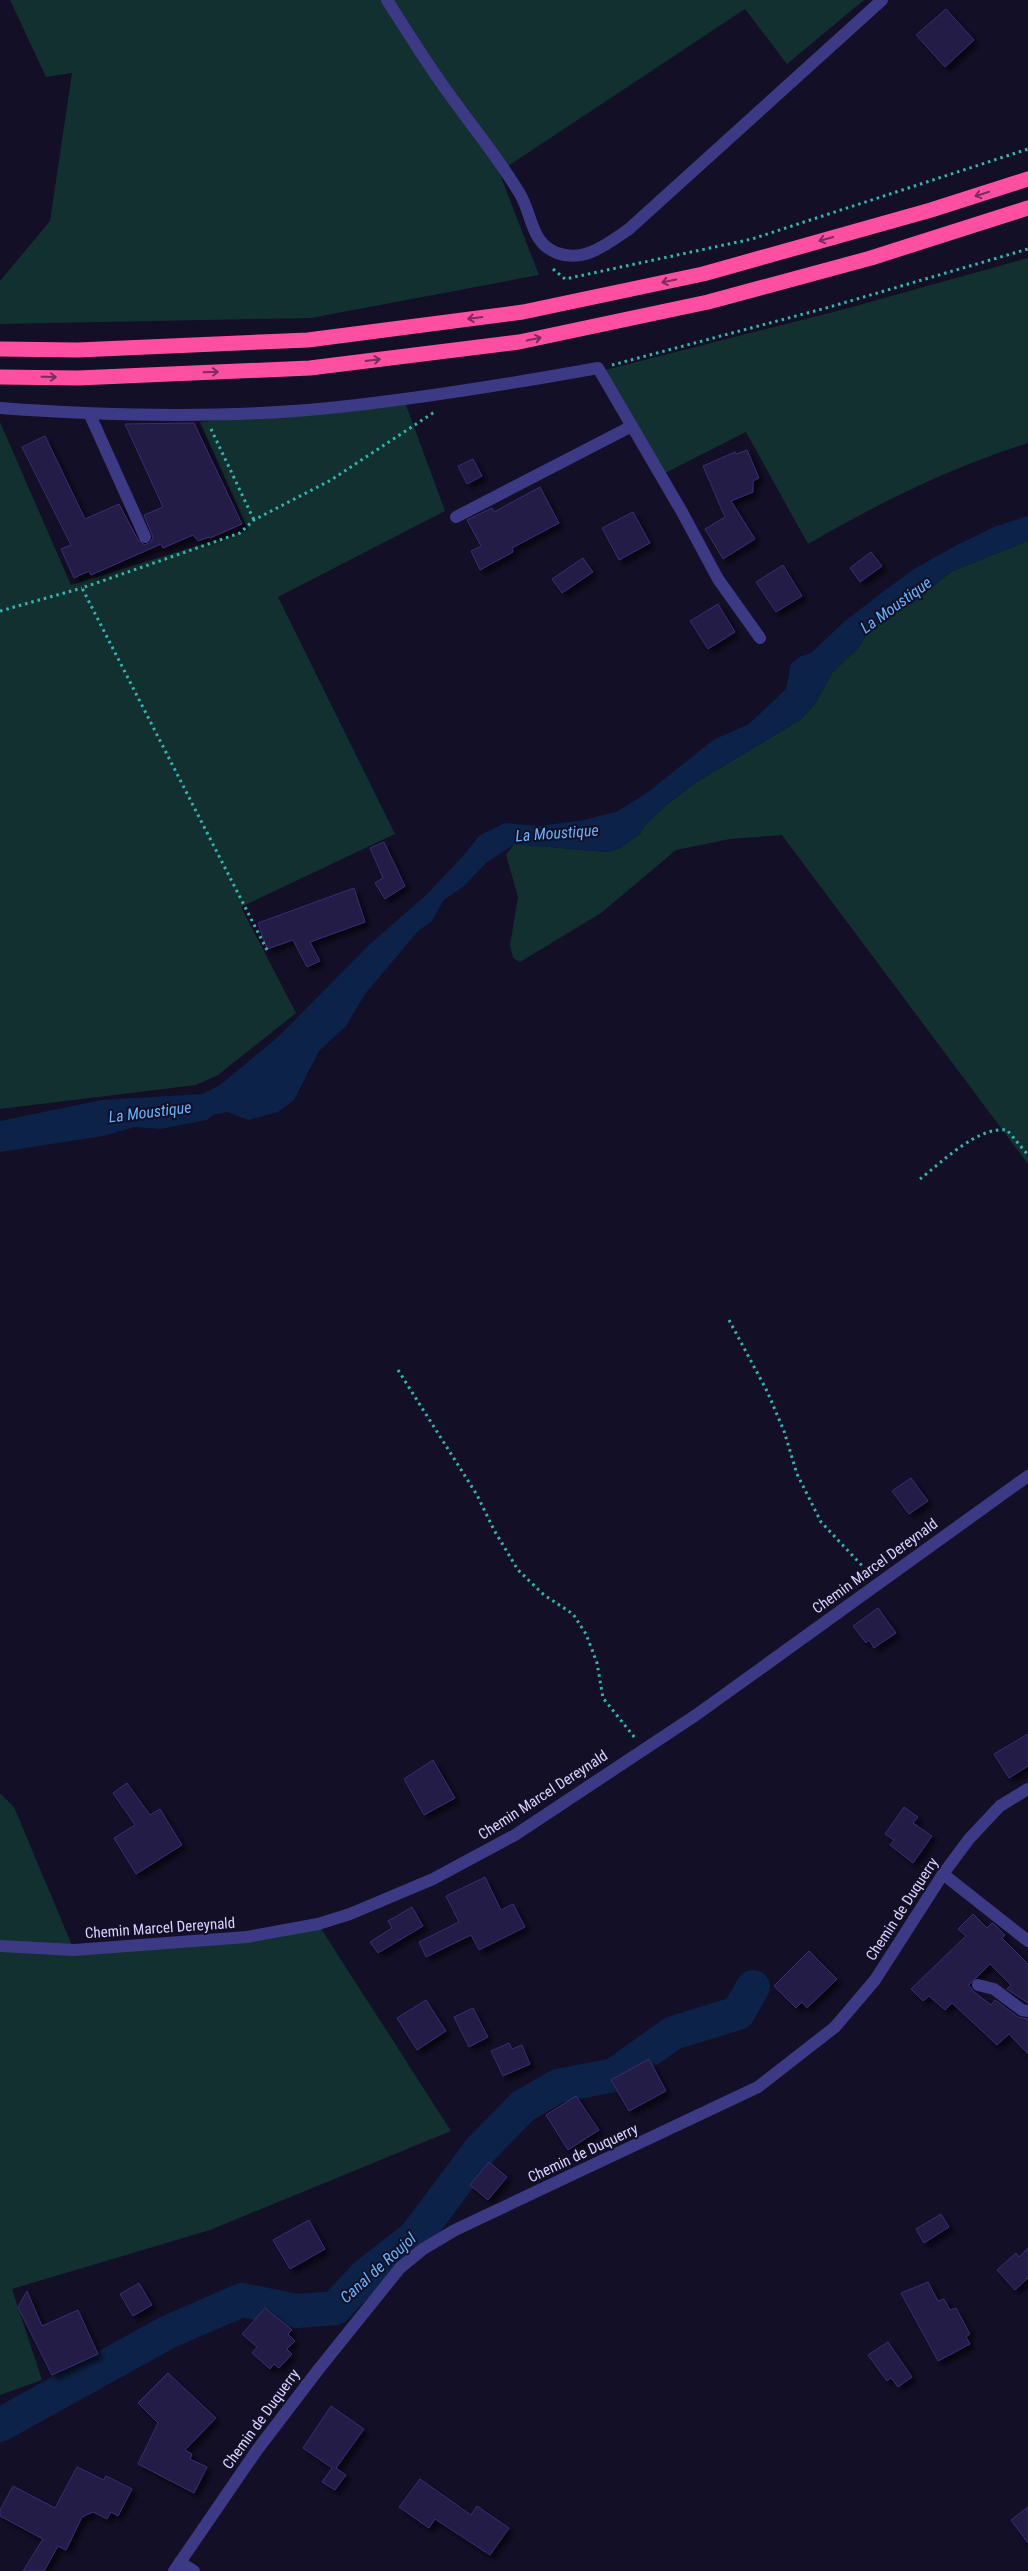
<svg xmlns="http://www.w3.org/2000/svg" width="1028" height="2571" font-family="'Roboto Condensed',sans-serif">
<defs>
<filter id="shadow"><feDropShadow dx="4.5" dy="4.5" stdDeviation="2.5" flood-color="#0009"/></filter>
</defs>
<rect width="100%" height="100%" fill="#130f26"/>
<g fill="#12302f">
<polygon points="10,0 864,0 787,64 745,9 499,172 539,275 311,318 0,324 0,281 50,221 72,73 46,77"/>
<path d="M 1028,258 L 1028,443 C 951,467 877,504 808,544 L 746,432 L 665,473 L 605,370 L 841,310 Z"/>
<polygon points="406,405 445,511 278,597 395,834 241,907 296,1013 218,1075 196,1085 0,1109 0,422 71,585 248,530 200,422"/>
<polygon points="1028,541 1028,1164 782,835 730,839 676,850 601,913 520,962 513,958 510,945 518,897 506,855 514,844 607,852 620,848 640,834 644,826 664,807 695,783 800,720 815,704 832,673 858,648 870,629 893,612 911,604 952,571"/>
<polygon points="0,1793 14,1807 74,1950 318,1924 451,2131 210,2230 12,2289 42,2380 0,2395"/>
</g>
<polygon fill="#0c2248" points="1028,516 1028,541 952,571 911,604 893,612 870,629 858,648 832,673 815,704 800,720 695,783 664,807 644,826 640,834 620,848 607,852 515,844 486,863 464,886 444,900 431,922 418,931 365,994 346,1026 319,1051 294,1100 278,1112 248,1120 227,1112 213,1115 207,1120 160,1129 135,1127 103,1136 0,1152 0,1121 101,1100 202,1094 220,1085 278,1037 370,944 425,896 463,856 480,835 505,823 540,826 584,820 618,811 648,792 713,740 749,724 786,689 791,664 799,657 811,653 845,621 884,591 914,569 955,546 996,526"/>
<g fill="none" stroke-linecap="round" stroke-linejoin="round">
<polyline stroke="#0c2248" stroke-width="34" points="0,2425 168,2332 242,2300 297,2311 335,2308 366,2275 415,2237 480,2150 523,2106 558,2086 614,2075 673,2033 738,2013 753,1987"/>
</g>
<g fill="#241b47" stroke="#3b2d73" filter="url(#shadow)">
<polygon points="946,9 974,40 945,67 916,35"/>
<polygon points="194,423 242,524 210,538 209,537 198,541 193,535 163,548 161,544 91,575 89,571 74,578 61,549 71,545 22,447 45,436 85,519 119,504 138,540 145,545 151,542 153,537 144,515 163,507 125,424"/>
<polygon points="747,450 759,478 753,481 753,492 731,501 755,539 723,559 705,529 725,517 703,466 735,452 736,454"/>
<polygon points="473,459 482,476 467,484 458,466"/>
<polygon points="540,487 559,523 512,548 513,552 480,570 471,551 481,546 467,520 492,508 494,512"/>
<polygon points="633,512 650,543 619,560 602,528"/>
<polygon points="871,552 882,566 860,582 850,568"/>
<polygon points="583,558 593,572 562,593 552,579"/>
<polygon points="783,565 802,596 776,612 756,582"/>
<polygon points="718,604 735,632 708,649 690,621"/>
<polygon points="384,842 405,886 385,899 375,883 383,878 370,848"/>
<polygon points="354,888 365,922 310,942 320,961 307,967 293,940 267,949 258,923"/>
<polygon points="911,1478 928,1501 909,1514 892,1491"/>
<polygon points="878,1608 896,1633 874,1648 869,1640 866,1643 853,1626"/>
<polygon points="1028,1734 1028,1766 1009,1778 994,1754"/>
<polygon points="433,1760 455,1798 424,1815 404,1779"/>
<polygon points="127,1783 150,1815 160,1809 182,1845 136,1874 114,1838 135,1825 113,1793"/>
<polygon points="904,1807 918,1817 913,1823 932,1836 913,1863 890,1845 894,1840 885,1834"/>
<polygon points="485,1877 501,1910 513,1904 525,1927 479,1950 471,1935 426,1957 419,1942 459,1922 446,1896"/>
<polygon points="412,1907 423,1926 378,1953 370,1942 392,1928 388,1921"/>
<polygon points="973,1914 987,1928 992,1923 996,1926 1005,1935 1002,1938 1028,1964 1028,2003 1007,1989 1011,1985 990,1964 969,1985 973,1991 991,2005 995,2000 1018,2017 1028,2019 1028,2054 1009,2034 997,2045 952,2003 945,2010 929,1996 923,2001 911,1989 966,1936 958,1929"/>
<polygon points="809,1951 837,1979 807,2008 802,2002 796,2008 774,1986"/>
<polygon points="426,2000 446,2031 417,2050 397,2018"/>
<polygon points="473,2008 488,2037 469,2047 454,2017"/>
<polygon points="509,2043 512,2049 522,2045 530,2064 503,2076 491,2051"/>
<polygon points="649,2059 666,2091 629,2111 611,2080"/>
<polygon points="576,2096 599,2130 568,2150 546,2115"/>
<polygon points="489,2162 507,2177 488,2200 470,2185"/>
<polygon points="941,2214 949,2227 924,2243 916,2229"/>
<polygon points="309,2220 325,2249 290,2269 273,2240"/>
<polygon points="1028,2248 1028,2278 1015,2290 997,2270 1016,2253 1019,2257"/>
<polygon points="928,2282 938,2301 944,2299 950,2310 956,2308 970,2334 966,2337 970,2344 938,2361 901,2293"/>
<polygon points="139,2283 152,2305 133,2316 120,2294"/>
<polygon points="27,2291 42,2326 78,2310 98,2354 52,2375 18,2307"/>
<polygon points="265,2308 292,2330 288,2334 295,2341 287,2349 292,2354 279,2368 274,2364 270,2369 252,2353 257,2347 242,2334"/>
<polygon points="888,2342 912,2377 898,2387 891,2378 887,2381 868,2355"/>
<polygon points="168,2373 216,2418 185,2450 192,2454 190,2459 207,2467 194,2493 138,2464 158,2423 138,2403"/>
<polygon points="331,2406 364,2429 336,2468 346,2475 335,2490 322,2482 332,2468 303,2448"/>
<polygon points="77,2467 104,2480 106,2476 132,2489 118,2516 111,2512 107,2519 93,2512 82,2517 66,2550 58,2546 44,2571 23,2571 43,2539 0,2516 0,2510 13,2486 55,2508"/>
<polygon points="420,2479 471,2515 477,2506 509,2528 490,2555 435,2519 429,2528 399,2507"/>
<polygon points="1028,2507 1028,2543 1011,2520"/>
</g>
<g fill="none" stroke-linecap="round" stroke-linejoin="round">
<g stroke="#2fb8b0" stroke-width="3" stroke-dasharray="2.5 4" stroke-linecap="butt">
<polyline points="553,269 565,279 752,239 1028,149"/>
<polyline points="612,365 826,308 1028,249"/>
<polyline points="211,429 254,520"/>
<polyline points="0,611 82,588"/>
<polyline points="267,950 82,588 240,533 254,520 331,480 436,411"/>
<path d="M 920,1179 C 942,1162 978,1126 1007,1130 L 1028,1155"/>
<polyline points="729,1320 767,1391 784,1431 797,1474 821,1522 868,1572"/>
<polyline points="398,1370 477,1495 494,1530 518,1570 544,1595 573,1614 586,1634 597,1663 603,1698 635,1738"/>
</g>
<g stroke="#3d3a85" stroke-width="12">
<path d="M 387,0 C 408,33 429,67 452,98 C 475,130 500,160 520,194 C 533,216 530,242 557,253 C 584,263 607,244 629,229 L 882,0"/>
<path d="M 0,408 C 109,416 220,419 329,408 C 419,399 509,384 598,368 L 682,512 L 718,579 L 760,638"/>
<polyline points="90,415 145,537"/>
<polyline points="456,517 632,426"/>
<polyline points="943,1874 1028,1941"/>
<polyline points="0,1946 74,1950 247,1937 318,1924 350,1914 433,1879 515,1835 696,1715 1028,1476"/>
<polyline points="978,1985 994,1989 1022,2010 1028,2011"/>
<polyline points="180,2562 194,2571"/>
<polyline points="174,2571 257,2450 318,2370 400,2268 423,2249 455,2230 758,2087 835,2027 875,1980 943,1874 969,1839 1000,1806 1028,1789"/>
</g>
<g stroke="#ff4fa3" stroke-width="15">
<polyline points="0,349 78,350 308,340 523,312 703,274 931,210 1028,179"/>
<polyline points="0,377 78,378 310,368 519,342 708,302 871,258 1028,208"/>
</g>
</g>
<defs><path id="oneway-shaft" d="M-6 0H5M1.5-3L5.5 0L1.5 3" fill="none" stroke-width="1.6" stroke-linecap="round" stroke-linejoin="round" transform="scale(1.25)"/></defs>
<g stroke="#7d2c5e">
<use href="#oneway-shaft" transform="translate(982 194) rotate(162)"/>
<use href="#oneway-shaft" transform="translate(826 239) rotate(164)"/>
<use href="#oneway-shaft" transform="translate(669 281) rotate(168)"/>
<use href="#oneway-shaft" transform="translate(475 318) rotate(173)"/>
<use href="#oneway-shaft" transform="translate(534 339) rotate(-12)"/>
<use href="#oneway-shaft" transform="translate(373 360) rotate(-7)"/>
<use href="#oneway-shaft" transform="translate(211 372) rotate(-2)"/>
<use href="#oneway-shaft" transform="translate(49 377) rotate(1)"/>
</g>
<g text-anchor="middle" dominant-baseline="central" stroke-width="4" stroke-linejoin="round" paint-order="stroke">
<g font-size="15" fill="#d9d4ff" stroke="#130f26">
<text transform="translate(875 1566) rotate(-36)">Chemin Marcel Dereynald</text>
<text transform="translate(543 1795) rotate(-33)">Chemin Marcel Dereynald</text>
<text transform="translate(902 1909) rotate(-57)">Chemin de Duquerry</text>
<text transform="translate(160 1928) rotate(-4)">Chemin Marcel Dereynald</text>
<text transform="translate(583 2153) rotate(-25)">Chemin de Duquerry</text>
<text transform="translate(261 2419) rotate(-54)">Chemin de Duquerry</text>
</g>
<g font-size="16" font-style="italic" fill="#62b6ff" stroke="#130f26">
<text transform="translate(896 605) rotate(-36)">La Moustique</text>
<text transform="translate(557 833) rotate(-4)">La Moustique</text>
<text transform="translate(150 1112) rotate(-7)">La Moustique</text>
<text transform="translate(378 2268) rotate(-42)">Canal de Roujol</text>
</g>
</g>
</svg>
